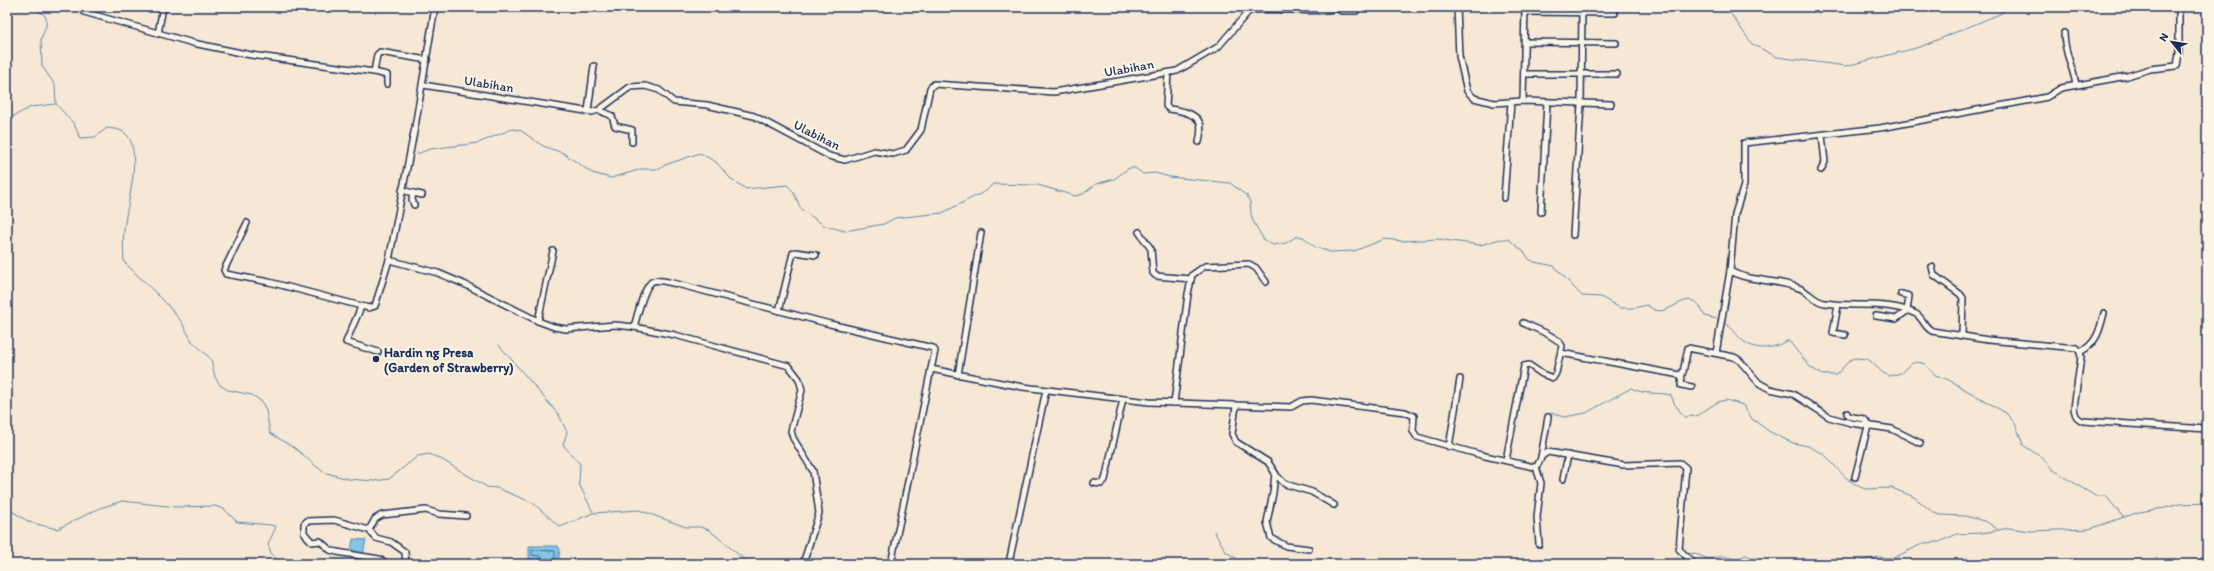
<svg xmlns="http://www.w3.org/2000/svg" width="2214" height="571" font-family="Itim,sans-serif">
<rect width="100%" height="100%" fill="#f6e8d4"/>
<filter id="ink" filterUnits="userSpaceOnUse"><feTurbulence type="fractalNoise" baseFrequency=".025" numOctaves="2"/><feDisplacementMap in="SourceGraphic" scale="8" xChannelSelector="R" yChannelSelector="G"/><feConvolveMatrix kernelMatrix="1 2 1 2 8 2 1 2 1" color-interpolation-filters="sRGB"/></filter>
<g filter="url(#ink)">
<g fill="#84c4e5" stroke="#5a88af">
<polygon points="353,539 366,540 363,554 351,550"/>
<path d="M 529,546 L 558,546 L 560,549 L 558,564 C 547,564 540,559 529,559 Z"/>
</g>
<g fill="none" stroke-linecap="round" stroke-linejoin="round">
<polyline stroke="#456b94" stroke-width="1" points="545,564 540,556 532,555 532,550 555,551 555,564"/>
<g stroke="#5a88af" stroke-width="1">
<path d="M 34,7 L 46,17 L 46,26 L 41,39 L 42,66 L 55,85 L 56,104 L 74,124 L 80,138 L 95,137 L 107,128 C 113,129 120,129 125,133 C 143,148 128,202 125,222 C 123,236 123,248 124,262 L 163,300 L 181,321 L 192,341 L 211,359 L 215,377 L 220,385 L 228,390 L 252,395 L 261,401 L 266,410 L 270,433 L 296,449 L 323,472 L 348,479 L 374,481 L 389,479 L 418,456 L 429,454 L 441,459 L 487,487 L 497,488 L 533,503 L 560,527 L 593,513 L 639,510 L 686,527 L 700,527 L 709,530 L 750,564"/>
<polyline points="1726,7 1752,44 1777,57 1846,66 1920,47 2002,13 2007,7"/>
<polyline points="7,116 12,117 31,107 55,104"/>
<path d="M 417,154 L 430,149 L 478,143 L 512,129 L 520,130 L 543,146 L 563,153 L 592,173 L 611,178 L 642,169 L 660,169 L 665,165 L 700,153 L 716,162 L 730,178 L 746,189 L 787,185 L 793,191 L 801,209 L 825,226 L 845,231 L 884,224 L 895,218 L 942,213 L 986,191 L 993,184 L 1038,185 L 1075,196 L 1083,194 L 1096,184 L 1114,179 L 1129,168 L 1135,168 L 1143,174 L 1155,173 L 1170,177 L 1230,183 L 1247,196 L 1250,202 L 1251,214 L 1253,221 L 1264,240 L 1273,245 L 1286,243 L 1297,236 L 1303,237 L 1315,247 L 1330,252 L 1354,251 L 1385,239 L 1402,241 L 1438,239 L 1479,245 C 1489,244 1496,238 1508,239 L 1524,252 L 1529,259 L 1534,262 L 1554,266 L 1582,296 L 1601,297 L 1620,308 L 1634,308 L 1647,305 C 1649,306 1652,309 1655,310 C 1669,315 1684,293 1697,303 C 1701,306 1702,312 1705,316 L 1720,320"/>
<path d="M 1723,322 C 1731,326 1735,333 1741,339 C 1755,352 1772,349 1787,341 L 1789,341 L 1810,367 L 1823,375 L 1836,375 L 1850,360 L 1855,358 L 1868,359 L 1883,373 L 1889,376 L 1901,373 L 1910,364 L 1917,362 L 1925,364 L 1935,375 L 1949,380 L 2006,413 L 2016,425 L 2023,445 L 2044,459 L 2052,469 L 2095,496 L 2106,496 L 2123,517"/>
<polyline points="499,345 559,415 567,432 563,445 580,464 579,484 593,512"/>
<path d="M 1551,413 L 1564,417 L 1586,413 L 1631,388 C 1644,395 1656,392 1671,395 L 1674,403 L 1684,417 L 1696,416 L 1718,402 L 1726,400 L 1743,405 L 1752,419 L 1770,432 L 1793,443 L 1808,446 L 1824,454 L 1845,477 L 1858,486 L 1865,489 L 1892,488 L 1914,497 L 1934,513 L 1941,515 L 1966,516 L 1987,522 L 1997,529"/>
<polyline points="7,508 29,522 57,529 100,508 122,501 176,507 215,506 224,509 237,522 271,525 276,527 268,544 271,553 281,564"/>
<polyline points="1214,531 1226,552 1235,557 1240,564"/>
<polyline points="1688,554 1694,553 1708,559 1722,556 1736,559 1746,555 1766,564"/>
<polyline points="1673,564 1685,558"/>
<polyline points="1809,564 1834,564"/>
<polyline points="1848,564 1879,557 1894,558 1924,543 1939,542 1957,534 1983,533 2009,528 2030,531 2089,529 2139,512 2165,508 2180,504 2207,503"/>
</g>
<g stroke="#1b2f5e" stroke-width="8">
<g id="minor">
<polyline points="1457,7 1459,56 1467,91 1474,98 1494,103 1523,101 1611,104"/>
<polyline points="1338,9 1341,11 1356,11"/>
<polyline points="84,12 193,43 251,55 374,72 377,55 380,52 427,60"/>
<polyline points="1525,12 1615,13"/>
<path d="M 2064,33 C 2064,53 2073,66 2076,85"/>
<polyline points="158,34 163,7"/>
<polyline points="1525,42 1616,43"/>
<polyline points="374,72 387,75 387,84"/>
<path d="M 1168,73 L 1166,106 L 1169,109 C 1178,110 1195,112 1200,123 C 1202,128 1200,137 1199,142"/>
<polyline points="1524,74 1617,74"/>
<path d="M 423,85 L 592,112 L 599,110 L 630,87 L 645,86 L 659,90 L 674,102 L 707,105 L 754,116 L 829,156 L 845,160 L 874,151 L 893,154 L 906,150 L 921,130 L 930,88 L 934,84 L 1054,92 L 1177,71 L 1218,47 L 1249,11 C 1268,6 1328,15 1339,7"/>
<polyline points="1523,101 1525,7"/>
<polyline points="599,110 612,116 615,126 632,130 632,142"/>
<polyline points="588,111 594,66"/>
<polyline points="1821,170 1825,162 1822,135"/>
<polyline points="402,190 413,193 412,199 414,205"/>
<polyline points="413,193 422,195"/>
<polyline points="1504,198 1511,102"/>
<polyline points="1541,212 1547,103"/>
<polyline points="247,223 224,270 226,274 269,282 369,308 375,306 389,260 415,127 435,7"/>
<polyline points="1139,232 1151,249 1153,273 1156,276 1191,279"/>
<polyline points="1573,235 1581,104 1582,7"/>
<polyline points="389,260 438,273 464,284 538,321 554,327 566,329 615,325 634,327 675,335 789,366 799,379 802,390 791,431 793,438 813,471 819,513 803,564"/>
<polyline points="1932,267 1934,275 1960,294 1963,298 1962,335"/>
<path d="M 1730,271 C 1750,282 1777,279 1799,288 C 1808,291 1814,302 1825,303 C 1854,308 1888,300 1916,314 C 1923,318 1924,327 1932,331 L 1988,340 L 2077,348 L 2080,352 L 2081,357 L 2074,408 C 2075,415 2076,418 2083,421 L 2207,429"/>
<polyline points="1838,305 1833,333 1845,335"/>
<polyline points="361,307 346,342 378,352"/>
<polyline points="779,311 793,253 795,252 816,255"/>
<polyline points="1876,316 1896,319 1907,311 1909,296 1901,294"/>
<polyline points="538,321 553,251"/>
<path d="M 634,327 C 637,317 644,285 653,281 C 659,279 671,283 677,284 L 830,324 L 933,348 L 935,351 L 931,369 L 891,564"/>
<path d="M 2080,352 C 2097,344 2100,329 2104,313"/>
<polyline points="1561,353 1680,375 1683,372 1688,348 1734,357 1739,360 1759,383 1770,389 1793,394 1829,417 1851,423 1892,429 1920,443"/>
<polyline points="1716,353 1730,271 1735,214 1744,185 1744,143 1880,128 2037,99 2047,97 2061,88 2127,76 2150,69 2177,66 2179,53 2179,7"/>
<polyline points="931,369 1023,387 1149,402 1291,407 1302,401 1311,400 1405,412 1414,416 1413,431 1417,437 1481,455 1534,467 1537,466 1542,456 1548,452 1624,465 1680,463 1686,468 1679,549 1694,564"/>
<polyline points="1682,374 1681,385 1692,387"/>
<polyline points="958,375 981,233"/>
<polyline points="1174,403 1188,294 1192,275 1205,266 1249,264 1256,268 1266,282"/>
<polyline points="1236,406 1232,434 1236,442 1268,462 1277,476 1285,484 1312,492 1334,505"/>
<polyline points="1847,413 1848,416 1864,419 1870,426"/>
<polyline points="1449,447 1460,379"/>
<polyline points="1541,457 1548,417"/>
<path d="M 1506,460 L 1524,366 L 1529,365 L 1542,374 L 1553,378 L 1556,373 L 1562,346 C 1559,337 1532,327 1523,323"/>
<polyline points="1536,467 1541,483 1537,517 1539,544"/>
<polyline points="1275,473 1273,493 1267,522 1271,538 1286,546 1309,549"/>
<polyline points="1855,477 1868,426"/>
<polyline points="1563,479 1568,455"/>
<polyline points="1094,483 1101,484 1105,480 1123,399"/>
<polyline points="369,530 375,519 382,515 426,510 439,514 466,516"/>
<polyline points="1010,558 1046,390"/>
<polyline points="388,564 379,559 337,552 330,550 320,541 312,542 304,533 304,524 307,521 334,520 369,530 376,538 391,542 405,552 406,564"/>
</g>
</g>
<use href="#minor" stroke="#fcf5e5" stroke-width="5"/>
</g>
</g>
<circle fill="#1b2f5e" stroke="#fcf5e5" stroke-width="1.5" cx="376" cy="359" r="4"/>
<g text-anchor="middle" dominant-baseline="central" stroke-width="4" stroke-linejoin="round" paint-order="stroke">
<g font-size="13" fill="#1b2f5e" stroke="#fcf5e5">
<text transform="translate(1129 68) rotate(-10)">Ulabihan</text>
<text transform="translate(489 84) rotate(9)">Ulabihan</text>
<text transform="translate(817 135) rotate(27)">Ulabihan</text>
</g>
<g font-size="13" font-weight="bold" fill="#1b2f5e" stroke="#fcf5e5" text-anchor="start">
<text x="384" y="352">Hardin ng Presa<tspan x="384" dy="15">(Garden of Strawberry)</tspan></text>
</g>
</g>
<rect width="2214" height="571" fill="none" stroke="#fcf5e5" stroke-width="24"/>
<rect x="12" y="12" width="2190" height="547" fill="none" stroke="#1b2f5e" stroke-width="1.5" filter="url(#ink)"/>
<g transform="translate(2172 42) rotate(300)" stroke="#fcf5e5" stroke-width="3" paint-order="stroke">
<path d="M0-3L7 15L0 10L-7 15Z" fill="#1b2f5e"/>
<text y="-6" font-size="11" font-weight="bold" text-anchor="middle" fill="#1b2f5e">N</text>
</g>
</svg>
